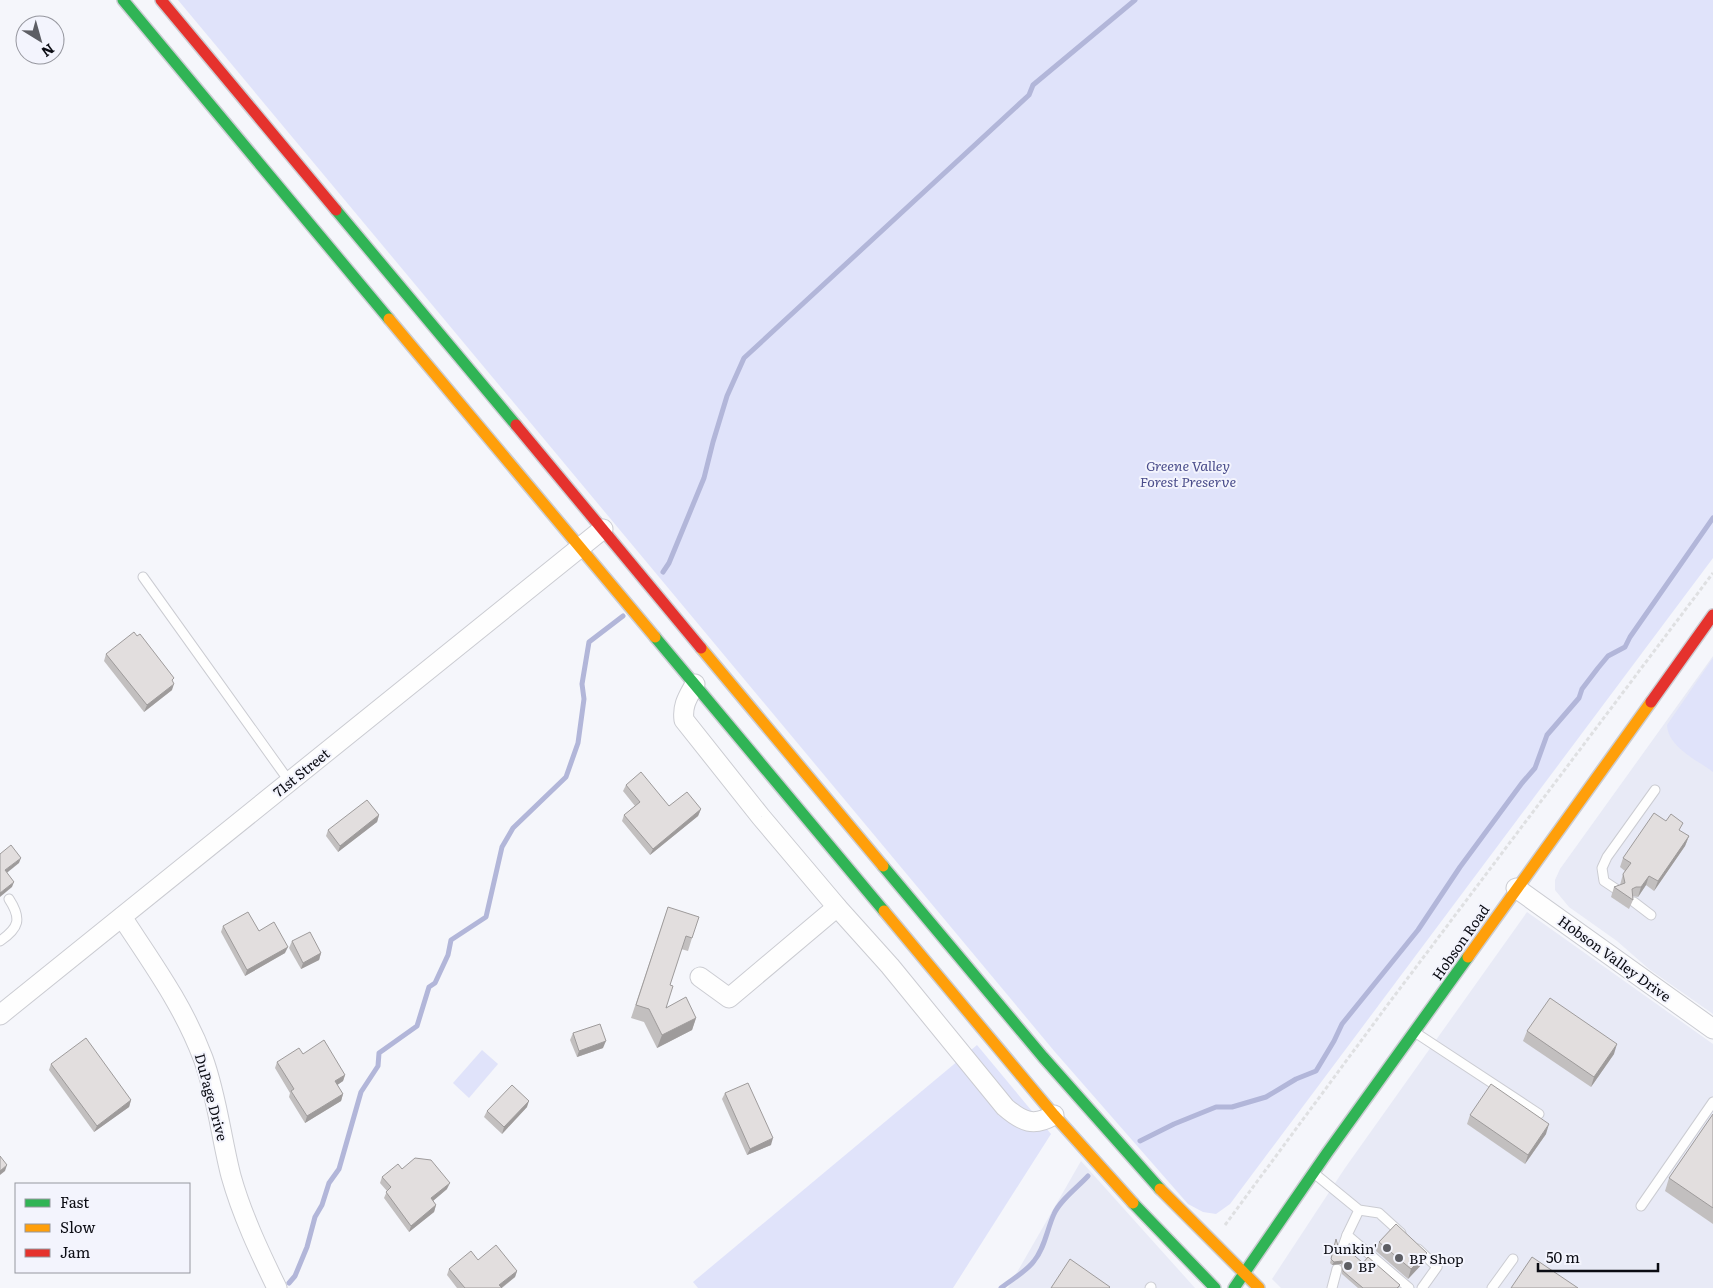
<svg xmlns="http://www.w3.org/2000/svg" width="1713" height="1288" font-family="Literata,serif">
<rect width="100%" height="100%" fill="#f5f6fb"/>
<g fill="#e8eaf6">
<polygon points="1713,656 1713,1014 1649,969 1617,941 1569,907 1555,890 1555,880 1560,869"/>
<polygon points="1527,912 1713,1044 1713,1288 1281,1288 1272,1279 1345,1168"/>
<polygon points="1081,1161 1195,1288 1008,1288"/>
</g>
<g fill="#e0e3fa">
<polygon points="178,0 1713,0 1713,558 1230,1204 1216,1214 1203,1212 1188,1204 1055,1052"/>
<path d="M 1713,658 L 1713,772 C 1697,760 1668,747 1667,725 Z"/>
<polygon points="977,1045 1051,1134 953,1288 698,1288 693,1282"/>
<polygon points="482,1050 498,1064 469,1098 453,1083"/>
</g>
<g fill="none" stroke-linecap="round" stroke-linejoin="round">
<g stroke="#b2b6d9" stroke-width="5">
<polyline points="663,572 669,563 704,478 713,442 727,396 744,358 1029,95 1033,85 1135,0"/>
<polyline points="1140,1141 1174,1124 1216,1107 1232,1107 1266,1097 1296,1079 1316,1071 1334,1041 1342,1024 1418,930 1460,867 1522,783 1535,768 1547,735 1579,698 1582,689 1598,668 1608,656 1625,647 1630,637 1713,518"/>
<polyline points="289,1283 295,1276 307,1247 315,1217 322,1205 329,1183 339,1169 361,1092 378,1066 379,1053 417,1026 429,987 435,983 448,955 451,940 486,917 502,847 513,828 566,777 578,743 584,699 582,684 589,642 623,616"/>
<path d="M 1001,1288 C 1012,1279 1026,1272 1034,1261 C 1045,1248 1047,1229 1054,1214 C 1060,1200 1077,1188 1088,1176"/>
</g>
<g stroke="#cbccd2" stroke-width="11">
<g id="lane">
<polyline points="143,577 289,781"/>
<polyline points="1616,889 1604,881 1602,868 1607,857 1655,790"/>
<polyline points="1634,902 1651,915"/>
<path d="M 0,941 C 19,928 22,919 9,899"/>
<polyline points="1416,1033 1539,1114"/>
<polyline points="1315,1174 1359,1210 1379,1213 1401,1233"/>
<polyline points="1641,1206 1713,1102"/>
<polyline points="1359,1210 1347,1235 1409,1288"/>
<polyline points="1342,1249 1347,1235"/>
<polyline points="1418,1249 1437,1267 1422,1288"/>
<polyline points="1150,1288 1151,1287"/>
<polyline points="1332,1288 1337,1269"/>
<polyline points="1492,1288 1513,1259"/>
</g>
</g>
<g stroke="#cbccd2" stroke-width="21">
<g id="street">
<path d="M 695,684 C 688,697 682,705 684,720 L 761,817 L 837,907 L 890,966 L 1005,1107 C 1022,1122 1034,1127 1054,1115"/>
<polyline points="1516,888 1713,1029"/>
<path d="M 122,917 C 152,963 183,1005 203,1058 C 217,1096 221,1137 231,1176 C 242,1215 259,1251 277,1288"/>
<polyline points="700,977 729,998 837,907"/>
<polyline points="0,1015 603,529"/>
</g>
</g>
<g stroke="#cbccd2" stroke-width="14">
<g id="fast">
<polyline points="123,0 389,319"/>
<polyline points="336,210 516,425"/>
<polyline points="655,637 884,911"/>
<polyline points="883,866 1043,1057 1160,1189"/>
<polyline points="1133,1203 1215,1288"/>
<polyline points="1234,1288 1327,1153 1468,957"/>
</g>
</g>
<g stroke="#cbccd2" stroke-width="14">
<g id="slow">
<polyline points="389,319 655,637"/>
<polyline points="701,648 883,866"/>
<polyline points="884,911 1054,1115 1133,1203"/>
<polyline points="1468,957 1651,702"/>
<polyline points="1160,1189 1259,1288"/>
</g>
</g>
<g stroke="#cbccd2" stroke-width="14">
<g id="jam">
<polyline points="161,0 336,210"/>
<polyline points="516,425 701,648"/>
<polyline points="1651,702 1713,615"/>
</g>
</g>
<polyline stroke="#dfe0e2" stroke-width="3" stroke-dasharray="4 2.5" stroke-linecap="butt" points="1225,1225 1389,1003 1713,573"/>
<use href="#lane" stroke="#fefefe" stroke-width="9"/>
<use href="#street" stroke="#fefefe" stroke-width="19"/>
<use href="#fast" stroke="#30b455" stroke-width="11"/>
<use href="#slow" stroke="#ff9f0a" stroke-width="11"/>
<use href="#jam" stroke="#e5322d" stroke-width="11"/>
</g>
<g fill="#c2bfbf">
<polygon points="106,654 172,681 172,690 144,712 104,661"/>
<polygon points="626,785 669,806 701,809 698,816 650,855 622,821 624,815 635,806 623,791"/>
<polygon points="379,815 377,822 338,852 326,836 328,830"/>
<polygon points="1680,831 1689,836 1685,846 1654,891 1646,885 1638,897 1632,896 1633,900 1629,909 1611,897 1614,887 1620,885 1623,874 1625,871 1620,867 1623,858"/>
<polygon points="668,907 692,938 688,951 681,949 670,985 666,1008 696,1018 692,1030 657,1048 644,1022 631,1018"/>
<polygon points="223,926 259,931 285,953 245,976 221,932"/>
<polygon points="292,941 321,953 319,960 301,969 289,948"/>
<polygon points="1527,1031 1614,1054 1591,1087 1523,1041"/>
<polygon points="573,1033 603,1048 577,1057 570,1040"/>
<polygon points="303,1054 345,1075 343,1081 337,1085 343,1094 341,1101 305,1123 289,1097 290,1093 275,1068 277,1062"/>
<polygon points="51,1064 131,1100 129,1107 94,1132 49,1070"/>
<polygon points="725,1093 771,1145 747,1155 722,1099"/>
<polygon points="527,1107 502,1134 484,1117 487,1111"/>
<polygon points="1713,1114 1713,1224 1665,1191 1669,1178"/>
<polygon points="1470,1115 1546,1134 1525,1164 1467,1124"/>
<polygon points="402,1169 447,1189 433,1201 436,1205 434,1212 409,1232 384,1198 387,1191 380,1183 382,1177"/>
<polygon points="1336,1239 1339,1250 1400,1285 1399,1288 1358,1288 1342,1274 1341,1264 1332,1265 1330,1263"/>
<polygon points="1379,1242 1427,1253 1423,1263 1408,1279 1376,1251"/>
<polygon points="478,1260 517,1271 515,1277 502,1288 457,1288 447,1275 449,1269"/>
</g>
<g fill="#9e9b9b">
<polygon points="174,684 172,690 144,712 147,705"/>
<polygon points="701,809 698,816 650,855 653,849"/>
<polygon points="379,815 377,822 338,852 340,846"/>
<polygon points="1689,836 1685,846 1654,891 1658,881"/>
<polygon points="21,858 19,863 3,876 5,870"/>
<polygon points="1649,876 1646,885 1638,897 1641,887"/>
<polygon points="14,882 12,887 0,897 0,893"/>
<polygon points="288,947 285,953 245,976 247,970"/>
<polygon points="321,953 319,960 301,969 303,963"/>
<polygon points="696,1018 692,1030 657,1048 662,1035"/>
<polygon points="606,1041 603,1048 577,1057 579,1051"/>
<polygon points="1617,1044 1614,1054 1591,1087 1594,1077"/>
<polygon points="345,1075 343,1081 333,1088 335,1081"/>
<polygon points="343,1094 341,1101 305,1123 307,1116"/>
<polygon points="131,1100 129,1107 94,1132 97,1126"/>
<polygon points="529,1101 527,1107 502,1134 504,1127"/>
<polygon points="1549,1124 1546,1134 1525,1164 1528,1155"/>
<polygon points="773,1138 771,1145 747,1155 750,1149"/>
<polygon points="7,1165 5,1171 0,1175 0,1171"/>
<polygon points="450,1183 447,1189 428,1205 431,1198"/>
<polygon points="436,1205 434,1212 409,1232 411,1226"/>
<polygon points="1427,1253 1423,1263 1408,1279 1411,1269"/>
<polygon points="1342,1261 1341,1264 1332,1265 1334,1262"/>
<polygon points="517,1271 515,1277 501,1288 499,1285"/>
</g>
<g fill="#e2dede" stroke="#9e9b9b">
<polygon points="134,632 137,636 140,634 174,678 172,680 174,684 147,705 106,654"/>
<polygon points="641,772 669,806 687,792 701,809 653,849 624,815 640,802 626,785"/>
<polygon points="367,800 379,815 340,846 328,830"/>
<polygon points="1654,813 1666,821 1671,814 1683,823 1679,830 1689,836 1658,881 1649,876 1641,887 1636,887 1632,889 1633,900 1614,887 1625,883 1623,874 1631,863 1623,858"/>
<polygon points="11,845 21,858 5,870 14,882 0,893 0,854"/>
<polygon points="668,907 699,917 692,938 686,936 670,985 673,986 666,1008 686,997 696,1018 662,1035 649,1009 636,1005"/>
<polygon points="248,912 259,931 274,922 288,947 247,970 223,926"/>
<polygon points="310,932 321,953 303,963 292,941"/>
<polygon points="1550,998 1617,1044 1594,1077 1527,1031"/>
<polygon points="600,1024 606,1041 579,1051 573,1033"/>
<polygon points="86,1038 131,1100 97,1126 51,1064"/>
<polygon points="324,1040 345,1075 335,1081 343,1094 307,1116 291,1091 294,1089 277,1062 299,1048 303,1054"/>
<polygon points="748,1083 773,1138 750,1149 725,1093"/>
<polygon points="1491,1084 1549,1124 1528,1155 1470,1115"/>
<polygon points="512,1085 529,1101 504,1127 487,1111"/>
<polygon points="1713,1114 1713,1208 1669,1178"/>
<polygon points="0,1156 7,1165 0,1171"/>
<polygon points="415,1158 431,1160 450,1183 431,1198 436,1205 411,1226 386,1192 391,1187 382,1177 398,1164 402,1169"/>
<polygon points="1396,1224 1427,1253 1411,1269 1379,1242"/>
<polygon points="1336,1239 1339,1250 1344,1252 1348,1250 1363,1263 1368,1257 1400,1285 1397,1288 1363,1288 1343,1271 1342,1261 1334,1262 1331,1259"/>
<polygon points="496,1245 517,1271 499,1285 502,1288 465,1288 449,1269 471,1251 478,1260"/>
<polygon points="1532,1257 1578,1288 1511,1288"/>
<polygon points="1070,1259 1110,1287 1109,1288 1051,1288"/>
</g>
<g fill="#5d5e64" stroke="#f3f4fd" stroke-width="2">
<circle cx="1387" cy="1248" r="5"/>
<circle cx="1399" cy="1258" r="5"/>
<circle cx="1348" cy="1266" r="5"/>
</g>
<g text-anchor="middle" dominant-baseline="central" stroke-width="4" stroke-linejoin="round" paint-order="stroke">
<g font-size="14" font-style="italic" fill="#4a4d8b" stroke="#f3f4fd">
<text x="1188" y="465">Greene Valley<tspan x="1188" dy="16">Forest Preserve</tspan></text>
</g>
<g font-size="14" fill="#0b0c13" stroke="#f3f4fd">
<text transform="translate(301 772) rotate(-39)">71st Street</text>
<text transform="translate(1460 942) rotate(-55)">Hobson Road</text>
<text transform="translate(1615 958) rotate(36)">Hobson Valley Drive</text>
<text transform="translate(212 1097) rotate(75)">DuPage Drive</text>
</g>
<g font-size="14" fill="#0b0c13" stroke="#f3f4fd" text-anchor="start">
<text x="1377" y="1248" text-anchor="end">Dunkin'</text>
<text x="1409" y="1258">BP Shop</text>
<text x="1358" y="1266">BP</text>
</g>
</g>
<rect x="15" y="1183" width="175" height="90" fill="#f3f4fd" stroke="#96979f"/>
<rect x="25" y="1199" width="25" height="8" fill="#30b455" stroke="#96979f"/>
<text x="60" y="1208" font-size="15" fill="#0b0c13">Fast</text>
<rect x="25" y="1224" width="25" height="8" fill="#ff9f0a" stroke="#96979f"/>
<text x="60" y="1233" font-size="15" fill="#0b0c13">Slow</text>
<rect x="25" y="1249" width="25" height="8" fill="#e5322d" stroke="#96979f"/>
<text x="60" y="1258" font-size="15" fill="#0b0c13">Jam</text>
<g transform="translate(40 40) rotate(143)"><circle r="24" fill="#f3f4fd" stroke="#96979f"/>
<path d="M0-4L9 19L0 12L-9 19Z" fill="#5d5e64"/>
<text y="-8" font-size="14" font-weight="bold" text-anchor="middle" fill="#0b0c13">N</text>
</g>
<path d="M1538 1263v8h120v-8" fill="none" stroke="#0b0c13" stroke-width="2.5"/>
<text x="1546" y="1263" font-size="15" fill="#0b0c13" stroke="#f3f4fd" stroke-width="4" paint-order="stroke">50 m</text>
</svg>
